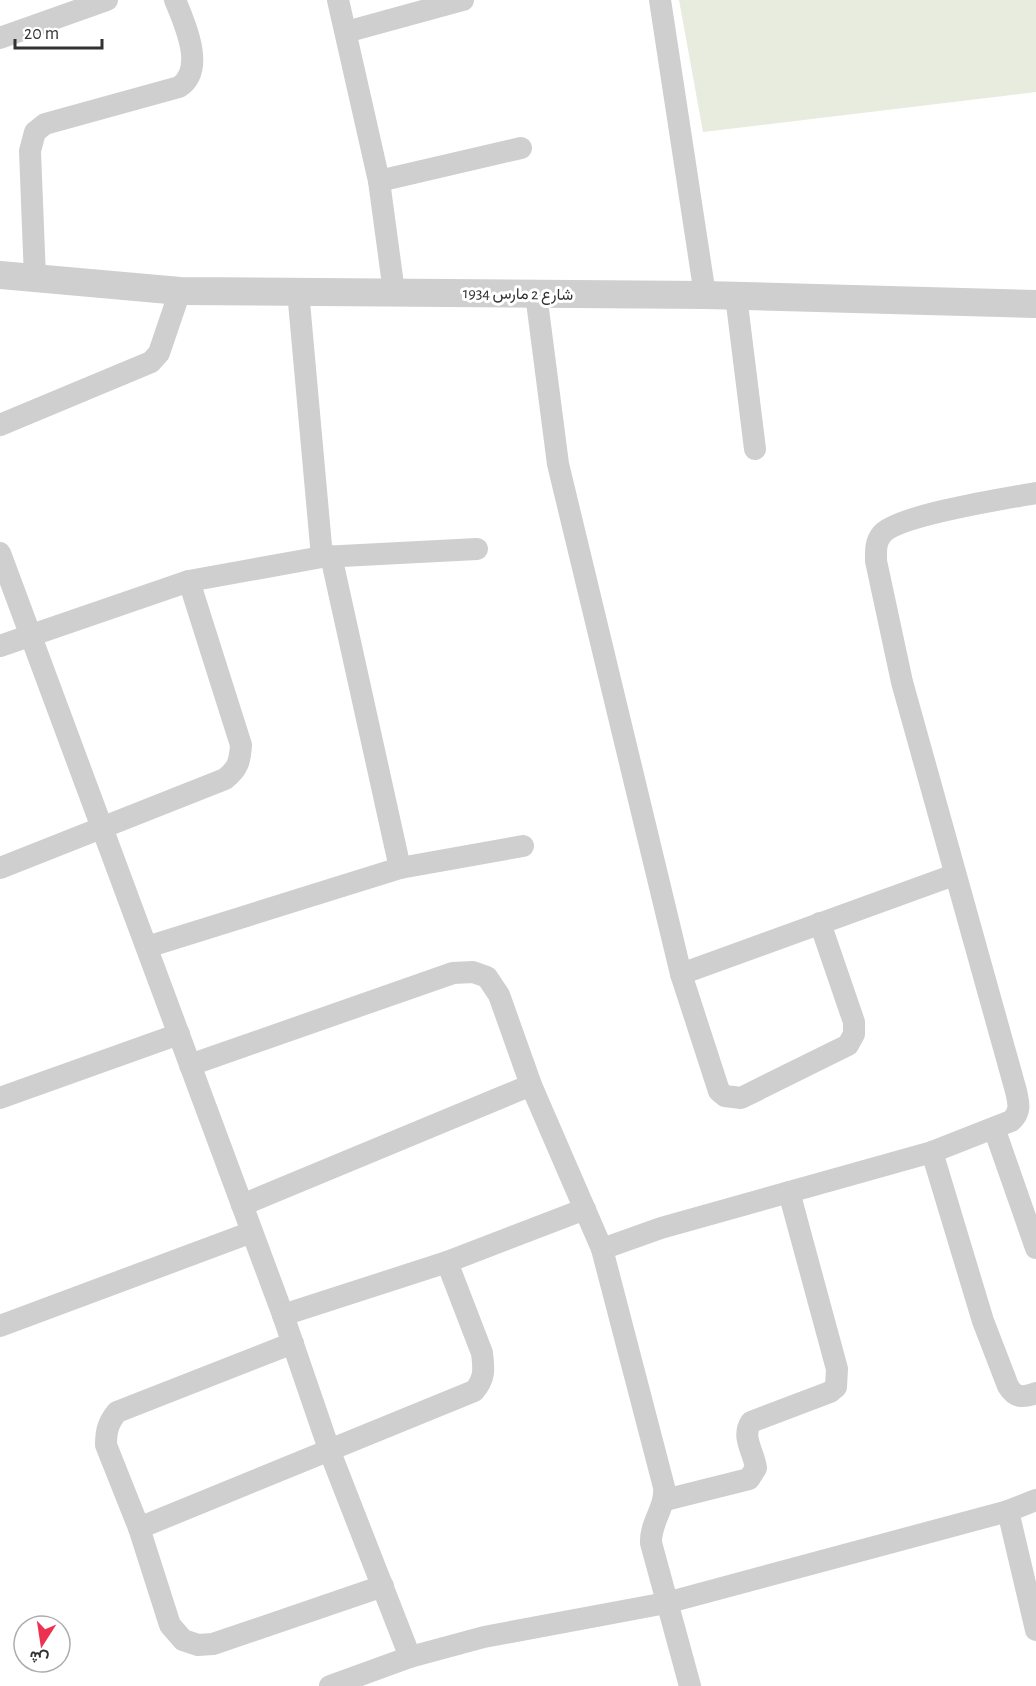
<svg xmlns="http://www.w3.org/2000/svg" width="1036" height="1686" font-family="'Alegreya Sans',Vazirmatn,sans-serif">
<rect width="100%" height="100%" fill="#fff"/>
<polygon fill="#e7ecde" points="679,0 1036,0 1036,92 703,132"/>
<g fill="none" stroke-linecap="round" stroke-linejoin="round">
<g stroke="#cfcfcf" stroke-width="22">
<polyline points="338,0 379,181 394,292"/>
<polyline points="660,0 705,295"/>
<polyline points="346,32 463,0"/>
<polyline points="0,38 107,0"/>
<polyline points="379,181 521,148"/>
<path d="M 35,278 L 30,151 L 35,132 L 45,124 L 179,87 C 206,70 185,24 175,0"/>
<polyline points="298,291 322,557"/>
<polyline points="536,294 558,464 681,974 719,1091 725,1096 741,1098 848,1045 854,1034 854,1022 820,923"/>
<polyline points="736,296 755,449"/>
<polyline points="0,425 151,362 159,353 180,291"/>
<polyline points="0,553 283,1315 330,1452 410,1657"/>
<polyline points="331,556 400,868"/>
<polyline points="0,646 189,581 322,557 477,549"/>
<path d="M 0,868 L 225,779 C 238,769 240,761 241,745 L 189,581"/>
<polyline points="147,947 400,868 523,846"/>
<polyline points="681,974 954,875"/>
<path d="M 190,1065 L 453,973 L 473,972 L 487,977 L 499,995 L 531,1085 L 602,1249 L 664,1487 C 666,1508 650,1522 651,1543 L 690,1686"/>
<polyline points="0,1098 179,1034"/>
<polyline points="994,1128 1036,1248"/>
<path d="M 932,1152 L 983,1321 L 1008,1386 C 1015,1398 1023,1398 1036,1393"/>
<polyline points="242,1205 531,1085"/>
<path d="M 602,1249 L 661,1228 L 932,1152 L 1011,1121 C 1021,1112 1019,1104 1016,1091 L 902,682 L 876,561 C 876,552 875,542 882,534 C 898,515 1008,498 1036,493"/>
<polyline points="283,1315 447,1262 585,1209"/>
<polyline points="0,1326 252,1232"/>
<path d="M 293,1343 L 117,1412 C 108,1423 106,1431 106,1445 L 139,1528 L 170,1625 L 183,1640 L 198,1645 L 213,1644 L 383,1586"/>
<path d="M 665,1500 L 749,1479 L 756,1468 C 754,1452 741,1437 751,1422 L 830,1392 L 836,1387 L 837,1369 L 789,1192"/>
<polyline points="1008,1511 1036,1630"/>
<path d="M 139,1528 L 474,1391 C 485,1379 484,1369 482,1353 L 447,1262"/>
<polyline points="330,1686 410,1657 484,1637 666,1603 1008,1511 1036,1500"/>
</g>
<polyline stroke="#cfcfcf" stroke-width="28" points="0,275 180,291 705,295 1036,304"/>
</g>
<g text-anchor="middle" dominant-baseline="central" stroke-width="6" stroke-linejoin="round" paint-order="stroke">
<g font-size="16" fill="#323232" stroke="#fff">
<text transform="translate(518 294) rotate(1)">شارع 2 مارس 1934</text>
</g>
</g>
<g transform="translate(42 1644) rotate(192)"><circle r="28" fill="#ffffff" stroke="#adadad" stroke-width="1.5"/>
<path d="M0-4.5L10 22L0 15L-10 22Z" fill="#ee3051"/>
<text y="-9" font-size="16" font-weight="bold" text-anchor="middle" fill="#323232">ش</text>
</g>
<path d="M15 39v9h87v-9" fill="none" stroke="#323232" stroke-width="3"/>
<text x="24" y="39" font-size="18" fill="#323232" stroke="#ffffff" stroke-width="4.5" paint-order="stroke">20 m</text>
</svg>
